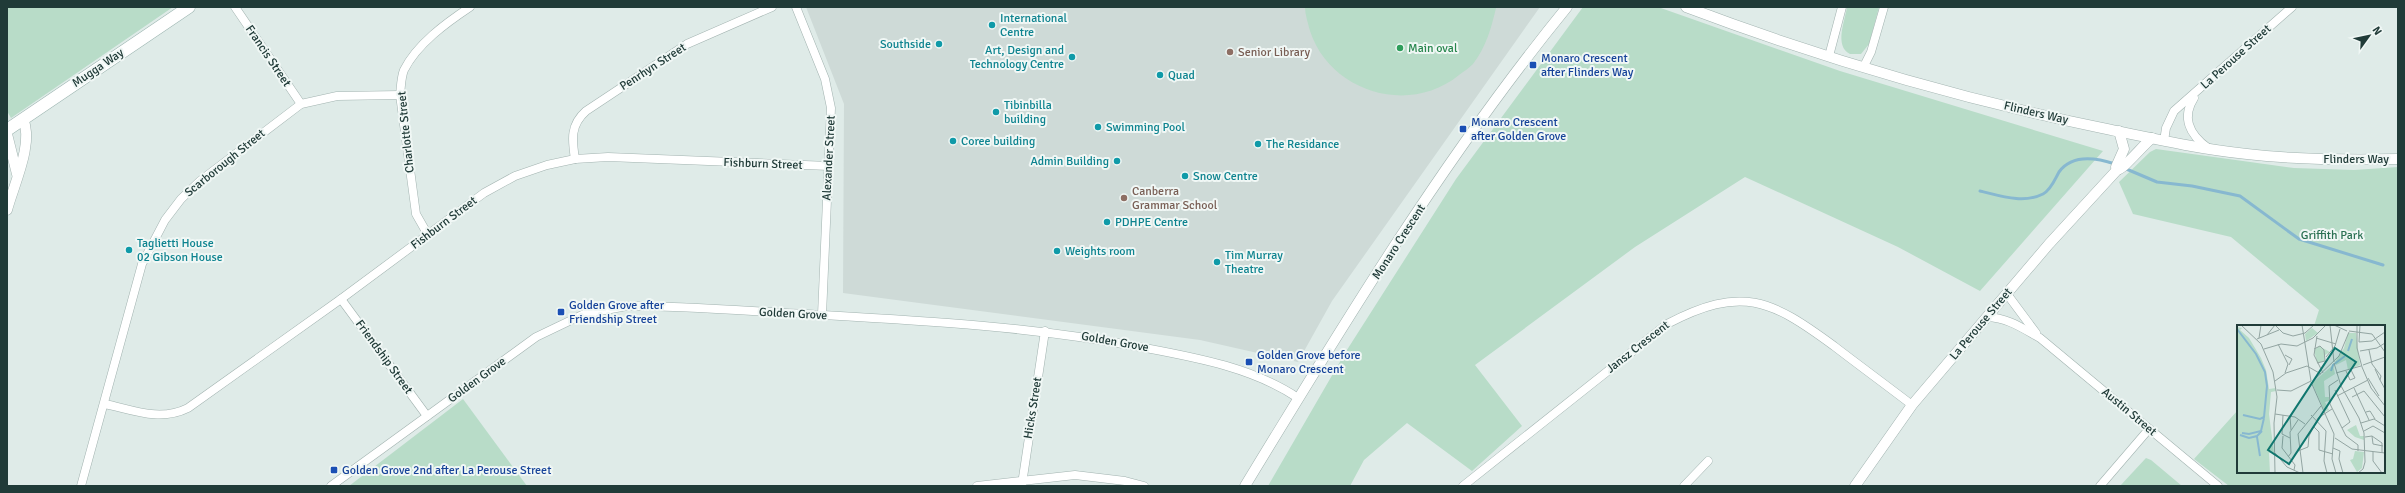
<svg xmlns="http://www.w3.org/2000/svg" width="2405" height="493" font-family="Signika,sans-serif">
<rect width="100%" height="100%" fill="#dfebe8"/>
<polygon fill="#cedad7" points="806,7 1540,7 1332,301 1298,362 1200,340 843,293 844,104"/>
<g fill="#b8dcc8">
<polygon points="7,7 173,7 11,118 7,111"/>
<path d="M 1305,7 L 1496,7 L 1496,8 C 1491,29 1486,47 1473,64 C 1469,68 1463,72 1459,75 C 1409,116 1330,92 1310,31 C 1308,23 1305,15 1305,7 Z"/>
<polygon points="1583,7 1658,7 1840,71 2103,151 1980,291 1898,247 1745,177 1635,247 1475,365 1522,426 1472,471 1407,423 1364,460 1350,486 1268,486 1345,353 1456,179"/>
<path d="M 1847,7 L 1879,7 L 1869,44 L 1861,54 L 1850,54 C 1834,46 1845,21 1847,7 Z"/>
<polygon points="2156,149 2294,168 2354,170 2398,167 2398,486 2229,486 2194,459 2238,410 2238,472 2384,472 2384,326 2314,326 2319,310 2231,237 2133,214 2119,182 2150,152"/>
<polygon points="463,399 527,486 349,486"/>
<polygon points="2146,458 2151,460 2182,486 2120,486"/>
</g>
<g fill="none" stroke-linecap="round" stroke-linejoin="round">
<g stroke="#87b8d0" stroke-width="3">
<polyline points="2124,168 2157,182 2192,186 2240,196 2299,239 2383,265"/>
<path d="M 1980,191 C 2001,196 2023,204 2043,194 C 2051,190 2055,179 2059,172 C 2072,154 2097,158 2115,164"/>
</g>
<g stroke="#a2b3b0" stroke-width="9">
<g id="minor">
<polyline points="235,7 301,104"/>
<polyline points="796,7 825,79 831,108 822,315"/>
<polyline points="1829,56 1842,7"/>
<polyline points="1864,66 1871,52 1884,7"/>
<path d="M 2194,98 C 2181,118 2190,135 2208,148"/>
<polyline points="2164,141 2166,128 2174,111 2292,7"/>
<path d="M 575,159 C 572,140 570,125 586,111 L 687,44 L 772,7"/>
<path d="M 428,235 L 416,214 L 400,95 C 401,87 401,77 404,70 C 417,44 446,23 470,7"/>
<polyline points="2007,294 2036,333"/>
<polyline points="341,299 427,416"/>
<path d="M 1987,317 C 2008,318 2022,328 2040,338 L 2218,486"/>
<path d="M 105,404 C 133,410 160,422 188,408 L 341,299 L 484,193 L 515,176 L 547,165 L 575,159 L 608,157 L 829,166"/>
<polyline points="1022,484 1045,331"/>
<polyline points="81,486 142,264 165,220 181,199 200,181 301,104 337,96 400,95"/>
<path d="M 331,486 L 536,337 L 584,314 L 627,306 C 693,306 757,312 823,315 C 929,321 1034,327 1140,347 C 1193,357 1252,367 1298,398"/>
<polyline points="977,486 1075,475 1125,481 1144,486"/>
<path d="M 1463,486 L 1667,324 C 1742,285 1770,299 1834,346 C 1860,366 1886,385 1912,405"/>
<polyline points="1684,486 1708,461"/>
<polyline points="2100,486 2149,429"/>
</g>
</g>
<g stroke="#a2b3b0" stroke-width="11">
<g id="tertiary">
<path d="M 1686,7 C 1821,58 1961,99 2102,128 C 2150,138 2198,149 2247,154 C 2297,160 2348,160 2398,159"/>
<polyline points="7,134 17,174"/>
<polyline points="2117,170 2116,167 2124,149 2119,131"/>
<path d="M 7,210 C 14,184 34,143 23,119"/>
<path d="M 1245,486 C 1344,323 1446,155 1567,7"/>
<path d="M 1855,486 L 1912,405 L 2049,244 L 2117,170 C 2124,169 2143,145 2152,138"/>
</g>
</g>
<g stroke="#9eb6b2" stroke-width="13">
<polyline id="secondary" points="7,130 189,7"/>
</g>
<use href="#minor" stroke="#fff" stroke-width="8"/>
<use href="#tertiary" stroke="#fff" stroke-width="10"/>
<use href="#secondary" stroke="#fff" stroke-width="12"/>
</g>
<g fill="#0f9aa8" stroke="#f0f7f5" stroke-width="1.5">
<circle cx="992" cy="25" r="4"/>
<circle cx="939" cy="44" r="4"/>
<circle cx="1072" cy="57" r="4"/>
<circle cx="1160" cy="75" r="4"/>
<circle cx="996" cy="112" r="4"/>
<circle cx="1098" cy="127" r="4"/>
<circle cx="953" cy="141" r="4"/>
<circle cx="1258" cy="144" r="4"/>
<circle cx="1117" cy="161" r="4"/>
<circle cx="1185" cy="176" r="4"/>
<circle cx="1107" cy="222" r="4"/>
<circle cx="129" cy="250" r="4"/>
<circle cx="1057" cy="251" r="4"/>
<circle cx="1217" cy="262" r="4"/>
</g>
<circle fill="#2e9e5b" stroke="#f0f7f5" stroke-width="1.5" cx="1400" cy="48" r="4"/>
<g fill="#8d6e63" stroke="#f0f7f5" stroke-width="1.5">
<circle cx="1230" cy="52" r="4"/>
<circle cx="1124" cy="198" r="4"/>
</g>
<g fill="#1a4fb4" stroke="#f0f7f5" stroke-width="1.5">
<rect x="1529" y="61" width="8" height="8" rx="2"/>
<rect x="1459" y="125" width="8" height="8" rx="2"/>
<rect x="557" y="308" width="8" height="8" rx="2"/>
<rect x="1245" y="358" width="8" height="8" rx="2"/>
<rect x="330" y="466" width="8" height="8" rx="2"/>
</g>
<g text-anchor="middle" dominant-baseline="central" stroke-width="4" stroke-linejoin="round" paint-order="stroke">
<g font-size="12" fill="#0d838f" stroke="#f0f7f5" text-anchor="start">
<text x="1000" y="18">International<tspan x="1000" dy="14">Centre</tspan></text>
<text x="931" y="44" text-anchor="end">Southside</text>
<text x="1064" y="50" text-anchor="end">Art, Design and<tspan x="1064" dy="14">Technology Centre</tspan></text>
<text x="1168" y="75">Quad</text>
<text x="1004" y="105">Tibinbilla<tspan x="1004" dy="14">building</tspan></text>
<text x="1106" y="127">Swimming Pool</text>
<text x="961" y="141">Coree building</text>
<text x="1266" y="144">The Residance</text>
<text x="1109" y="161" text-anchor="end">Admin Building</text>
<text x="1193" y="176">Snow Centre</text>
<text x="1115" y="222">PDHPE Centre</text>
<text x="137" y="243">Taglietti House<tspan x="137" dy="14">02 Gibson House</tspan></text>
<text x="1065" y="251">Weights room</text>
<text x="1225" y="255">Tim Murray<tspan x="1225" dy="14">Theatre</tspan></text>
</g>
<g font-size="12" fill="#27864d" stroke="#f0f7f5" text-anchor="start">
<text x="1408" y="48">Main oval</text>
</g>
<g font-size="12" fill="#785e54" stroke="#f0f7f5" text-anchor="start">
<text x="1238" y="52">Senior Library</text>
<text x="1132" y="191">Canberra<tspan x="1132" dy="14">Grammar School</tspan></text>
</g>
<g font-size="12" fill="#203b38" stroke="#f0f7f5">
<text transform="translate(268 56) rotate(56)">Francis Street</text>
<text transform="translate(2236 57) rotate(-42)">La Perouse Street</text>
<text transform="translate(653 67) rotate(-33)">Penrhyn Street</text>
<text transform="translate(98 68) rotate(-34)">Mugga Way</text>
<text transform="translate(2036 113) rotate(13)">Flinders Way</text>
<text transform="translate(406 132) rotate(-96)">Charlotte Street</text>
<text transform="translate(829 158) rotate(-87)">Alexander Street</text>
<text x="2356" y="159">Flinders Way</text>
<text transform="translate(225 163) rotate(-39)">Scarborough Street</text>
<text transform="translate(763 164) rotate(2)">Fishburn Street</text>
<text transform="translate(444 223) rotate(-37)">Fishburn Street</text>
<text transform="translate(1399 242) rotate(-57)">Monaro Crescent</text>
<text transform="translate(793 314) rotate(3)">Golden Grove</text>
<text transform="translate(1981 324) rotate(-50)">La Perouse Street</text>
<text transform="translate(1115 342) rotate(10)">Golden Grove</text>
<text transform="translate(1638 347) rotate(-38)">Jansz Crescent</text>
<text transform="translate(384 357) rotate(54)">Friendship Street</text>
<text transform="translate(477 380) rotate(-36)">Golden Grove</text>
<text transform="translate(1033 408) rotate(-81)">Hicks Street</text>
<text transform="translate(2129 412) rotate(40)">Austin Street</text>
</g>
<g font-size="12" fill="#164399" stroke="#f0f7f5" text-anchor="start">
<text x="1541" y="58">Monaro Crescent<tspan x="1541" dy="14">after Flinders Way</tspan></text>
<text x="1471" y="122">Monaro Crescent<tspan x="1471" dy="14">after Golden Grove</tspan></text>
<text x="569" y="305">Golden Grove after<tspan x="569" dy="14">Friendship Street</tspan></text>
<text x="1257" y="355">Golden Grove before<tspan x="1257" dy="14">Monaro Crescent</tspan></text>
<text x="342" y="470">Golden Grove 2nd after La Perouse Street</text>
</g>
<g font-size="12" fill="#2b7153" stroke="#f0f7f5">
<text x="2332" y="235">Griffith Park</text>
</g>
</g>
<g transform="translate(2237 325)">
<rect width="148" height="148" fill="#dfebe8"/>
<path d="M 0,2 L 5,3 L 3,5 L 12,13 L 24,33 L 29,45 L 32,64 L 39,63 L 39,66 L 34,67 L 32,89 L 37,128 L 32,128 L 33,148 L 0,148 ZM 75,3 L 81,8 L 69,16 L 68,9 ZM 111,8 L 119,8 L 123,40 L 111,45 L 109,35 L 99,40 L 98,37 L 107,23 ZM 82,21 L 93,27 L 88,30 L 87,36 L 80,38 L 77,25 ZM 96,40 L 98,49 L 87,56 L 88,72 L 92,72 L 92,76 L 88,77 L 92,85 L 88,87 L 75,58 ZM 119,100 L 123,111 L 127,111 L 127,115 L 118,112 L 110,105 ZM 118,126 L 127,127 L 125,143 L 120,147 L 113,135 L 116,134 Z" fill="#b8dcc8"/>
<path fill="none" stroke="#87b8d0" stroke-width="2" d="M 0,4 L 19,29 L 28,47 L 30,61 L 27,92 L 23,94 L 6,90M 111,26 L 115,14M 94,46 L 96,40 L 108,31M 5,108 L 12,109 L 24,106 L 27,93M 3,110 L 12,113 L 20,111 L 25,106M 20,112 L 23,131"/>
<path fill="none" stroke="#93a5a2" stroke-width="1" d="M 4,0 L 24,19 L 36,47 L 40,72 L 37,98 L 38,148M 38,0 L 46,8 L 56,11 L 68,8 L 77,0M 65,0 L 74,56M 93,0 L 97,37M 97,0 L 110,6M 120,0 L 120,23 L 125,42 L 134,63 L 148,81M 112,6 L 135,9 L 148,27M 30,10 L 38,0M 80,11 L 77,30 L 86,48M 22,13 L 24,0M 79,13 L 99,19M 20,14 L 42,5M 122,17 L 135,16 L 148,7M 122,17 L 123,0M 41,19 L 51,39 L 48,48M 27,24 L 44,19 L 60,21 L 76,13 L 89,0M 77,24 L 83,21 L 87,25 L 88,36 L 80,38M 132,25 L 135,39 L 144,51 L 143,55 L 148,64M 123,26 L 140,23 L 148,18M 48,30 L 55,34 L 52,40M 89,32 L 98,21 L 103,4M 97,38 L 104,61 L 122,93 L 127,108 L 128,137 L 126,144 L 121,148M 126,40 L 148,32M 70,41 L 84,49M 138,44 L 143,55M 109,46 L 113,55 L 118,53 L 114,45M 99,48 L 124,41M 131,53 L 142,71M 101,55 L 92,61 L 93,79 L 109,111 L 121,120 L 121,126M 38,56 L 49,48 L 70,41M 74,57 L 97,109 L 95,134 L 99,148M 75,57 L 102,31 L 112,7M 117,63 L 132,95M 40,65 L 54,66 L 74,56M 98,65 L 113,97 L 105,103M 127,66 L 148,92M 100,71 L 131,55M 115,72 L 127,66M 129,87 L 133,86 L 138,94M 38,89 L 58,92 L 68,99M 46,90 L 45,109 L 53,113M 74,90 L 89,106 L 87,136 L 90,148M 53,91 L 54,105M 124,98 L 137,94 L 148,101M 77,102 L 82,107 L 82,125 L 96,129M 127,106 L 136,101 L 148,108M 46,111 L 45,123 L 58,140 L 57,145M 135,111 L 136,119 L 146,121M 128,112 L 135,111 L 145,118 L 145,128M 98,113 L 115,124 L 148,128M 96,123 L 103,126 L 102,134 L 106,148M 61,126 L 71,122 L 72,111 L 81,93 L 95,84M 136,127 L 136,136 L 145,148M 38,128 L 50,142 L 63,148M 51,132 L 54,128 L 53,107 L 61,95M 66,148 L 61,109 L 84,81"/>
<path fill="#0f766e" fill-opacity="0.15" stroke="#0f766e" stroke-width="2" d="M 98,23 L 119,37 L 52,139 L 31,125 Z"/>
<rect width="148" height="148" fill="none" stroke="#203b38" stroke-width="2"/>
</g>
<rect width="2405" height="493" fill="none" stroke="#203b38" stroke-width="16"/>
<g transform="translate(2369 36) rotate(57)" stroke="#f0f7f5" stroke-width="3" paint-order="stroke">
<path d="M0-3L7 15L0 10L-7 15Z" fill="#203b38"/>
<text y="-6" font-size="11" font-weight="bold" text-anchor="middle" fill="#203b38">N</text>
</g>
</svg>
